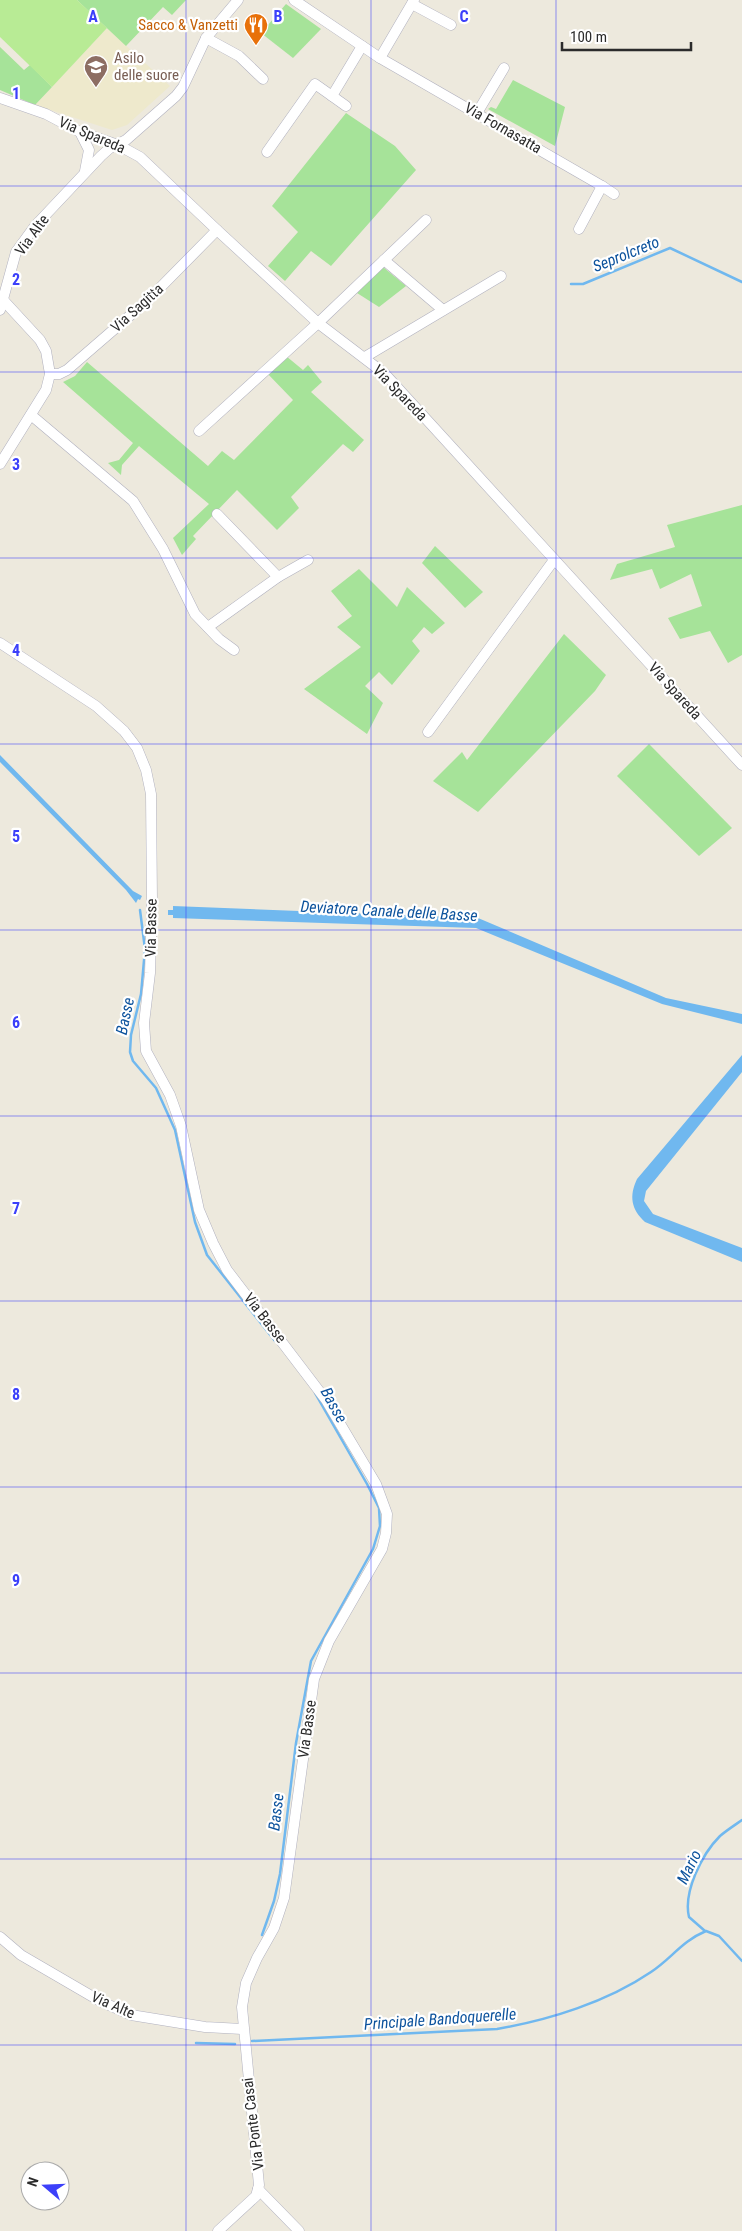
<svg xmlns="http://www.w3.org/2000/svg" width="742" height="2231" font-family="'Roboto Condensed',sans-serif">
<rect width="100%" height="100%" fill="#ede9dd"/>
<polygon fill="#eee9cc" points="107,28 170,86 127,125 112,130 35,105"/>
<g fill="#a6e399">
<polygon points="77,0 186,0 172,15 163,7 126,46"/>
<polygon points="286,4 321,29 293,58 261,33"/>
<polygon points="0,47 24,70 30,65 52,87 35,105 0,90"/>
<polygon points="513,80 565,107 555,146 488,109 491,107 496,109"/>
<polygon points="346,113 395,146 416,170 331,266 311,251 285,281 268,266 298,232 272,206"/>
<polygon points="383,267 406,286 379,307 357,293"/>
<polygon points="286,356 303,370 308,365 322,382 311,392 364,440 353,452 343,444 291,497 299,508 277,530 237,490 193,536 196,539 182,555 173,538 209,504 139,446 122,465 121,475 108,463 119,460 133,443 63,382 75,376 87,362 208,466 222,451 234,460 293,400 265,371"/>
<polygon points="742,505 742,655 728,663 710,631 680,639 668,618 702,606 691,574 660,589 652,569 610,580 617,564 675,547 667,525"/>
<polygon points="435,546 483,592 465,608 422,563"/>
<polygon points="359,569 397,607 407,587 445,623 432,634 424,627 412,641 420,651 392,685 379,672 365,686 383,703 367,734 304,689 361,647 337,627 352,616 331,591"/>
<polygon points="564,634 606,675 595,691 478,812 433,781 462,752 467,760"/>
<polygon points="649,744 732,828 699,856 617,776"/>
</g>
<polygon fill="#b8eb95" points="0,0 77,0 107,28 52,87 0,37"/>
<g fill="#70b8ef">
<polygon points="0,755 133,891 142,896 140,900 138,899 136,903 126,890 0,762"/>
<polygon points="173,906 478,918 666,998 742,1014 742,1024 662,1004 476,928 173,918 173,915 168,915 168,910 173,910"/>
<path d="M 742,1055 L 742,1072 L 646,1191 L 644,1201 L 653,1214 L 742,1248 L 742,1262 L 645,1222 C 631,1209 629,1196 637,1179 Z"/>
</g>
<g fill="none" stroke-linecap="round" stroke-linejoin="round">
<g stroke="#70b8ef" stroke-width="2.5">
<polyline points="571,284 583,284 670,248 742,282"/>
<polyline points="140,910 145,949 141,994 131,1035 130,1052 133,1061 156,1088 175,1130 195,1222 207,1255 275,1341"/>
<path d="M 705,1931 L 689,1917 C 683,1892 702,1854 720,1836 C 727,1830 735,1825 742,1820"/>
<polyline points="262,1935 274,1901 280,1874 296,1743 311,1661 373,1549 380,1526 379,1508 367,1484 315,1393"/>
<path d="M 252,2041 L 497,2029 C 549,2020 607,2002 651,1972 C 671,1959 682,1941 706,1931 L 719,1936 L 742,1961"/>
<polyline points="196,2043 235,2044"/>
</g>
<g stroke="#b1b1bf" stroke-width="11">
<g id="minor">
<polyline points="294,0 380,58 602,186 579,229"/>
<polyline points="412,4 451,25"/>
<polyline points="206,38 239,56 263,79"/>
<polyline points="380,58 414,0"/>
<polyline points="332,96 346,106"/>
<polyline points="0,98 46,114 80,132 118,145 140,157 217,230 318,323 385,374 742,765"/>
<polyline points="477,113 504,68"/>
<polyline points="80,132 89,150 85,171"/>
<polyline points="267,152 315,84 332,96 362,46"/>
<polyline points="602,186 614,194"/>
<polyline points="384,260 443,310"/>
<polyline points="0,310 16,252 35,226 101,156 110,148 126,140 176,96 183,87 206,38 238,0"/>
<polyline points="365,357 501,276"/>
<polyline points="50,374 59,374 67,370 148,300 217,230"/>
<polyline points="31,415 133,501 163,549 195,614 219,639 234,650"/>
<polyline points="199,431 318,323 426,220"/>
<polyline points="0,464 46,390 50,374 46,351 40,340 4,301"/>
<polyline points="217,514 278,577"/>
<polyline points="208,627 278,577 308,560"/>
<polyline points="0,643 96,706 124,731 137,748 146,770 151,794 152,902 150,973 144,1023 146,1051 170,1095 181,1126 199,1210 213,1243 227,1270 326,1400 376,1484 387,1514 386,1533 382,1549 329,1641 314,1679 284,1898 274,1928 257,1958 246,1983 242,2007 259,2185 256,2196 218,2231"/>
<polyline points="428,732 554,560"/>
<polyline points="0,1937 21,1955 100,2001 131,2015 205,2027 242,2029"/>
<polyline points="258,2189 299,2231"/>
</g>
</g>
<use href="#minor" stroke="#fff" stroke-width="10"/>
</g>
<path fill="none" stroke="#3c40fa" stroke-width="1" stroke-opacity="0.55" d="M 186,0 L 186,2231M 371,0 L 371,2231M 556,0 L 556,2231M 0,186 L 742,186M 0,372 L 742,372M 0,558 L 742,558M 0,744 L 742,744M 0,930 L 742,930M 0,1116 L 742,1116M 0,1301 L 742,1301M 0,1487 L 742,1487M 0,1673 L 742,1673M 0,1859 L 742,1859M 0,2045 L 742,2045"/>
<defs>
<g id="restaurant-pin" transform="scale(1.25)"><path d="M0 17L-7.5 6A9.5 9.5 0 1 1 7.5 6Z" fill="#e8710a" stroke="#fff"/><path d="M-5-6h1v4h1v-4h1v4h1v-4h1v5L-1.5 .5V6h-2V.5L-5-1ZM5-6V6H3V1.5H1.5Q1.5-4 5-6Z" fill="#fff"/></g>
<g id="school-pin" transform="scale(1.25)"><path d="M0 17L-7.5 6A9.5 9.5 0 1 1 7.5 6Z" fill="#8d6e63" stroke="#fff"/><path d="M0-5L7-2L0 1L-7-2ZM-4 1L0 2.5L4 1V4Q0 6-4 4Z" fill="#fff"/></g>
</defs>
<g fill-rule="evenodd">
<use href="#restaurant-pin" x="256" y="25"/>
<use href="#school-pin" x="96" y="67"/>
</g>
<g text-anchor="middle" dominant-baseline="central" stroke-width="4.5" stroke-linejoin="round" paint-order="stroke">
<g font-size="15" fill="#c56008" stroke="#fff" text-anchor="end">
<text x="238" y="25">Sacco &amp; Vanzetti</text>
</g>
<g font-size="15" fill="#785e54" stroke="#fff" text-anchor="start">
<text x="114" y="58">Asilo<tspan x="114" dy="17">delle suore</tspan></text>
</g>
<g font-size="15" fill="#2b2b2b" stroke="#fff">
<text transform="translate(503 128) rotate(30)">Via Fornasatta</text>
<text transform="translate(92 135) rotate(23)">Via Spareda</text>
<text transform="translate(32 235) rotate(-54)">Via Alte</text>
<text transform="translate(137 308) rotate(-42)">Via Sagitta</text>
<text transform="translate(400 393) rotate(46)">Via Spareda</text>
<text transform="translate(675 691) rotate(48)">Via Spareda</text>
<text transform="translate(151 928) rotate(-89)">Via Basse</text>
<text transform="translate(265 1318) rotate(52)">Via Basse</text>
<text transform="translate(307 1729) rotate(-82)">Via Basse</text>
<text transform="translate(113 2005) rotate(24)">Via Alte</text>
<text transform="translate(253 2124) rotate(-97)">Via Ponte Casai</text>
</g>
<g font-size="16" font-style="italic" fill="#0d539d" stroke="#fff">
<text transform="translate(626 254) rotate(-22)">Seprolcreto</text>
<text transform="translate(389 911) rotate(3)">Deviatore Canale delle Basse</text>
<text transform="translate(125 1016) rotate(-78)">Basse</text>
<text transform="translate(334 1405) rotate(61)">Basse</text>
<text transform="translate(276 1812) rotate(-83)">Basse</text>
<text transform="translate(689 1867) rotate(-64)">Mario</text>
<text transform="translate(440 2019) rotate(-4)">Principale Bandoquerelle</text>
</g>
</g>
<g font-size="16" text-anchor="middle" font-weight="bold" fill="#3c40fa" stroke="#fff" stroke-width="4.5" stroke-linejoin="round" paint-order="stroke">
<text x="93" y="22">A</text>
<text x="278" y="22">B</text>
<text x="464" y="22">C</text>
<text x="16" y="99">1</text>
<text x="16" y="285">2</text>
<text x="16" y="470">3</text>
<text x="16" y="656">4</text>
<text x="16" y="842">5</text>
<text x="16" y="1028">6</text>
<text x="16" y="1214">7</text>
<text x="16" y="1400">8</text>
<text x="16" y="1586">9</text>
</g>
<g transform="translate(45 2186) rotate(289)"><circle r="24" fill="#ffffff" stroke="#aaaaaa"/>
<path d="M0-4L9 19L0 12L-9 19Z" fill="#3c40fa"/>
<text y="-8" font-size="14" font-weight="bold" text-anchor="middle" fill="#2b2b2b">N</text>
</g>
<path d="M562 42v8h129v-8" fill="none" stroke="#2b2b2b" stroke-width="2.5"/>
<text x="570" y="42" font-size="15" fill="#2b2b2b" stroke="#ffffff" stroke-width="4" paint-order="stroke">100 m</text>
</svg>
